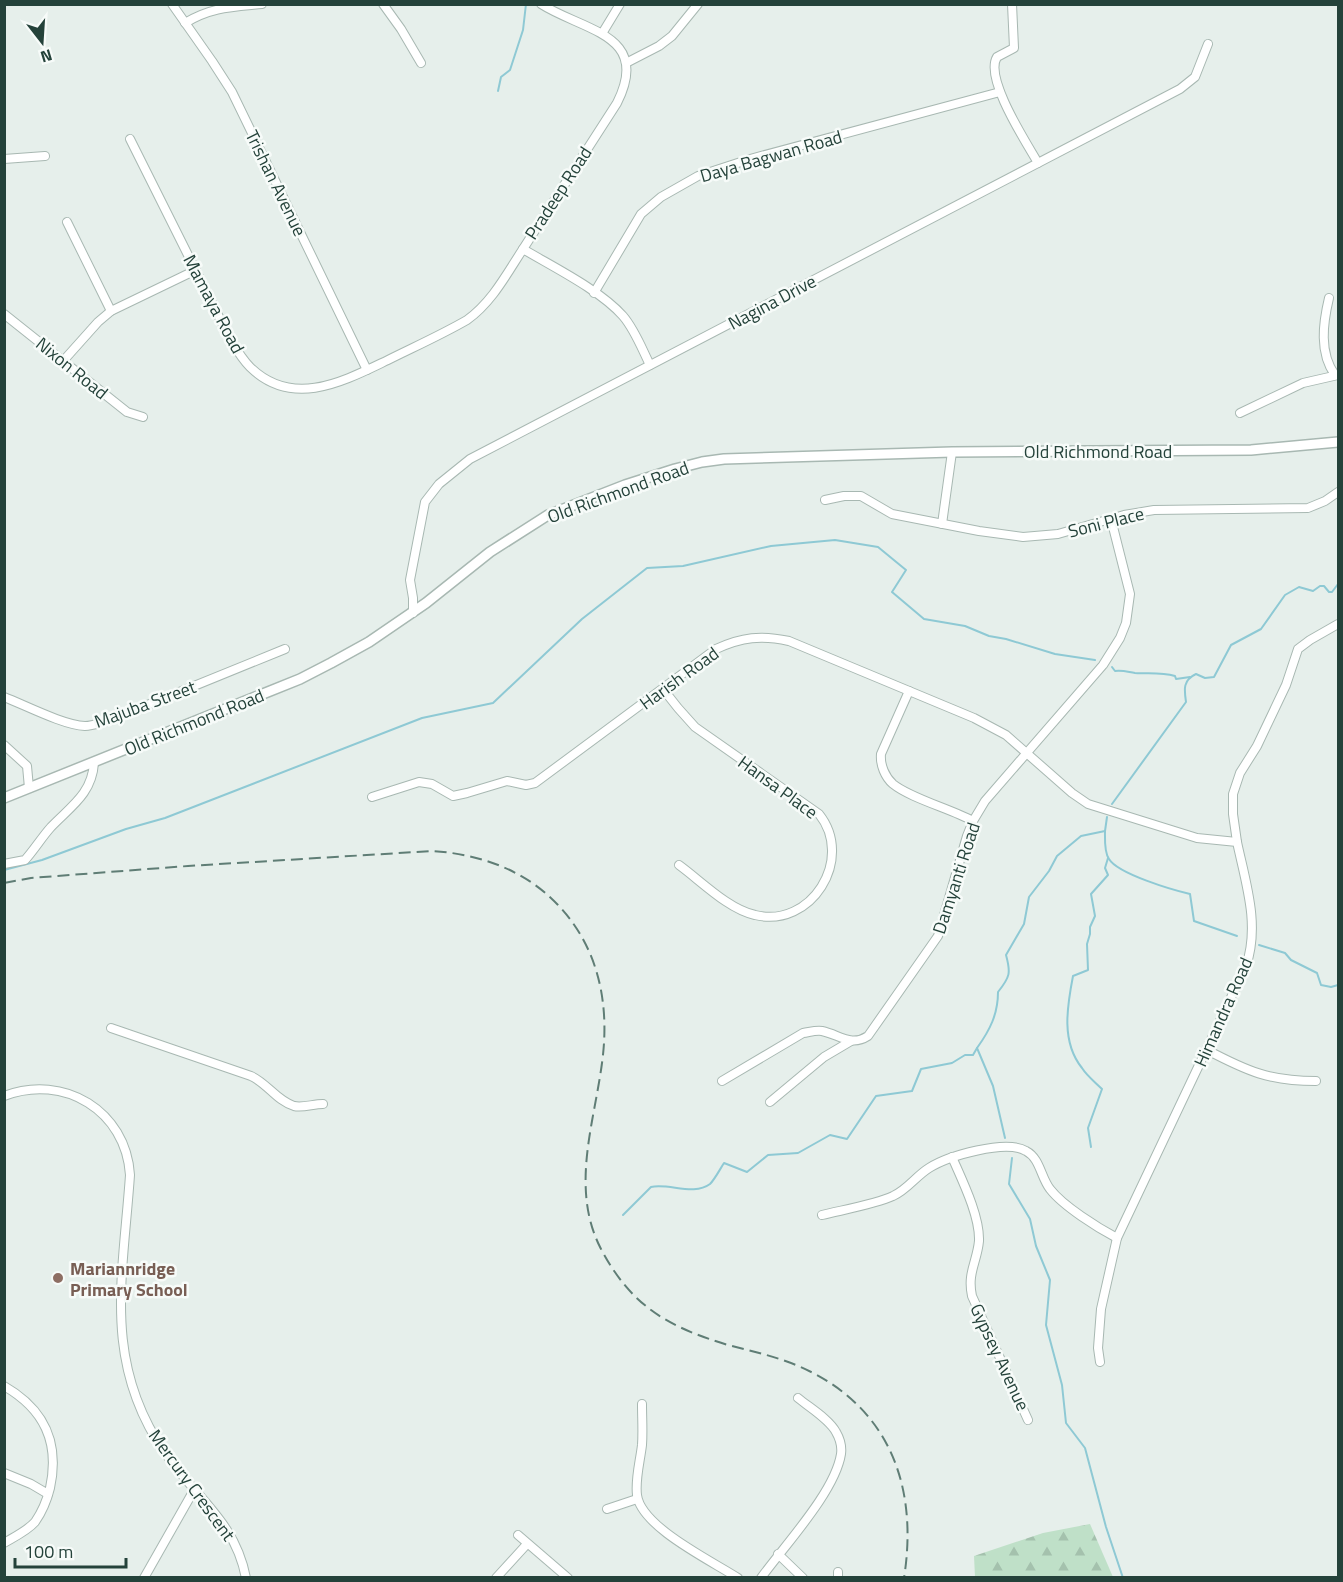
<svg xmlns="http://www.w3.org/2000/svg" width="1343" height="1582" font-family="'Titillium Web',sans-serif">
<defs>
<pattern id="forest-firs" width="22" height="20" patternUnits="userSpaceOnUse" patternTransform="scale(1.5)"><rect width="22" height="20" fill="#bfe0c8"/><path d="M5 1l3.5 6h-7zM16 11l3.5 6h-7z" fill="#a4c1ad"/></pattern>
</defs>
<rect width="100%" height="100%" fill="#e6efeb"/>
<polygon fill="url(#forest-firs)" points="1090,1524 1113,1577 975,1577 974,1556 1043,1533"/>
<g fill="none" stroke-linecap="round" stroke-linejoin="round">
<g stroke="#8ec9d4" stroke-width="2">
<polyline points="498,91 501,77 510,70 523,30 526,4"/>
<path d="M 1112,667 L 1115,671 C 1123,670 1128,672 1135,673 C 1149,674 1161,672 1175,676 L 1176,679 L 1190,677"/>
<path d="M 1112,804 L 1186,702 C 1184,689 1183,680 1196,674 L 1205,678 L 1214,677 L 1231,645 L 1261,629 L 1285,595 L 1299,587 L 1313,591 L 1320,586 L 1324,586 L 1329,592 L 1332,592 L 1338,584"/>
<path d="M 1105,831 C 1105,839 1104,852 1109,859 C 1118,874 1173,890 1190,894 L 1194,921 L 1237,936"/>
<polyline points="4,870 42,860 126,829 165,818 422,718 493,703 582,619 647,568 683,566 771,546 835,540 878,547 906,570 892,592 924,619 965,626 989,636 1006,639 1055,654 1095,660"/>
<polyline points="1259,945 1285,953 1291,960 1317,973 1321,985 1331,987 1338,985"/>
<path d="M 1005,1138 L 993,1086 L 977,1048 C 990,1030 998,1014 998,992 C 1010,977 1011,973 1006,955 L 1024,924 L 1029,897 L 1049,871 L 1057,856 L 1081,836 L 1105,831 L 1107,817"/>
<path d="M 1091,1147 L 1088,1128 L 1102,1089 C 1095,1082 1087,1076 1082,1068 C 1061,1042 1067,1007 1073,976 L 1088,970 L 1087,944 L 1090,934 L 1090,927 L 1095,916 L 1091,894 L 1108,875 L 1105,868 L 1108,858"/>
<polyline points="1012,1158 1009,1184 1030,1219 1036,1246 1050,1280 1046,1325 1062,1385 1066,1423 1085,1448 1106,1527 1123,1578"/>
<path d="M 623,1215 L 651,1187 C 669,1183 694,1196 710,1184 C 715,1179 720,1169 724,1163 L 747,1172 L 768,1155 L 798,1153 L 830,1135 L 847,1139 L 876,1096 L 912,1091 L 921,1069 L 952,1063 L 965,1055 L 973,1055 L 977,1048"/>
</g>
<g stroke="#a8b8b2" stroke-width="10">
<g id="minor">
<polyline points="172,4 212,61 232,92 367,370"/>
<polyline points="383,4 401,29 421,63"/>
<path d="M 541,4 C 583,31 652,34 617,103 L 523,249 C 553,267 600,290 623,316 C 635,330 642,349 650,365"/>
<path d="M 1012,4 L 1014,48 L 997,57 C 984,78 1026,142 1038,163"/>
<path d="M 185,23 C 211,7 232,7 262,4"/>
<polyline points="603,32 620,4"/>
<polyline points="626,63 659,46 672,36 698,4"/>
<path d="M 130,139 L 229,337 C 235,347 241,358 250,367 C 293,409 344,381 388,360 C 414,347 441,335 467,320 C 492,302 506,275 523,249"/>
<polyline points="4,159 45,156"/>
<polyline points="67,222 111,311"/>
<polyline points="594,293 641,214 661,197 698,176 750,159 1000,92"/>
<path d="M 1329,298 C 1323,323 1319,353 1335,375"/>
<polyline points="4,314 127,412 143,417"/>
<polyline points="64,360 98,322 111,311 196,270"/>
<polyline points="1240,413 1303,383 1338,375"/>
<polyline points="825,500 844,496 861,496 892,514 979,531 1023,537 1058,534 1124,515 1154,510 1308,508 1325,501 1338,492"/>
<polyline points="942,524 952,452"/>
<polyline points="413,613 413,598 410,580 425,502 439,484 470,459 1180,89 1195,77 1208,44"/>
<path d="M 663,689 L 678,708 L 695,727 L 819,814 C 855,859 811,929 755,915 C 728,909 701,881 679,865"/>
<path d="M 909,691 L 881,754 C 880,765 885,777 893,784 C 910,798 951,809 973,821"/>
<path d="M 4,697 C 25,705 63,725 85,726 C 92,726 100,723 108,721 L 285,649"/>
<polyline points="4,745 27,766 29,788"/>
<path d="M 372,797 L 419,782 L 432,784 L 453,796 L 467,793 L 507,781 L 526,785 L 535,783 L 716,649 C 742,637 761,635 789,641 L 974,718 L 1006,735 L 1072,793 L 1088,804 L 1197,838 L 1237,842 C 1246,884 1260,925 1246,966 L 1117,1238 L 1101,1309 L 1098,1348 L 1100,1362"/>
<polyline points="1237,842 1233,814 1233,794 1240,773 1257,746 1286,685 1298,649 1310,640 1338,624"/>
<path d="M 4,864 L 25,860 C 34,850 42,837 51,827 C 70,807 92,794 94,763"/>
<path d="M 111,1028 L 251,1076 C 267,1083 277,1101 294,1106 C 303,1108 313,1104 323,1104"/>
<path d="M 1207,1050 C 1247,1071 1269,1081 1316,1081"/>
<path d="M 722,1081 L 803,1033 C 810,1032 816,1030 822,1031 C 840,1035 851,1047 868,1036 L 938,936 L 967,836 L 973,821 L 985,801 L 1103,665 L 1120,638 L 1126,623 L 1130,594 L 1111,519"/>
<path d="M 4,1096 C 64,1073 126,1111 130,1175 C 123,1277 102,1362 165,1453 C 196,1498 235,1521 246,1578"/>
<polyline points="770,1102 824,1057 851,1041"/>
<path d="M 952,1157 C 962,1180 980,1216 979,1241 C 977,1262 967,1273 972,1296 L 1028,1420"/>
<path d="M 822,1215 C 842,1210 876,1204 893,1196 C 907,1190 916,1176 929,1168 C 948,1156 1006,1139 1026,1151 C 1040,1158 1041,1178 1050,1189 C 1063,1206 1098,1228 1117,1238"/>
<path d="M 4,1386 C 44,1409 60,1442 50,1488 C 47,1500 42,1512 35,1522 C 27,1531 14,1537 4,1543"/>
<path d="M 642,1404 C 642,1418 643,1432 642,1445 C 640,1462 635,1479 637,1495 C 641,1527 712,1561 738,1578"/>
<polyline points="4,1473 31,1484 48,1494"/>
<polyline points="607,1509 637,1499"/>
<polyline points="518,1535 568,1578"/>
<polyline points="778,1554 803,1578"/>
<polyline points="144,1578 194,1490"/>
<polyline points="496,1578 527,1544"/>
<path d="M 761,1578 C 784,1546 835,1492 841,1454 C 842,1447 840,1439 836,1432 C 829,1419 810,1408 798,1398"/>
<polyline points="838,1578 838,1572"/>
</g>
</g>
<g stroke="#a8b8b2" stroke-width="12">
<polyline id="tertiary" points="4,798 300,679 331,663 369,642 426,603 490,552 548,515 625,485 675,469 702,462 724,459 952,452 1251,450 1338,442"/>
</g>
<use href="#minor" stroke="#fff" stroke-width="8"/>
<use href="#tertiary" stroke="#fff" stroke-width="9"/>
<path stroke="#5f7d75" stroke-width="2" stroke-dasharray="12 6" stroke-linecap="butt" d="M 4,883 L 31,878 L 188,866 L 432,851 C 480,854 525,870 558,905 C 599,948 610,1005 602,1063 C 594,1124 570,1189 601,1249 C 631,1306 668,1327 728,1345 C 751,1351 774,1356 796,1365 C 887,1403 919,1483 904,1578"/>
</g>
<circle fill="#8d6e63" stroke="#f7fbf9" stroke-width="2" cx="58" cy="1278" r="6"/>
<g text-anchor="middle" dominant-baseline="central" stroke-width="5" stroke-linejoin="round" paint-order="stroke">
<g font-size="18" fill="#24423a" stroke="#f7fbf9">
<text transform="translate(771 156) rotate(-16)">Daya Bagwan Road</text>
<text transform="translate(276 183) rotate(64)">Trishan Avenue</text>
<text transform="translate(558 193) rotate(-57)">Pradeep Road</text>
<text transform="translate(772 302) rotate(-28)">Nagina Drive</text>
<text transform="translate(214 304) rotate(62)">Mamaya Road</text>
<text transform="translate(72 368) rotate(39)">Nixon Road</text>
<text x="1098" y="451">Old Richmond Road</text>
<text transform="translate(618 492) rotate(-20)">Old Richmond Road</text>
<text transform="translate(1106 522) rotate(-14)">Soni Place</text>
<text transform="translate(679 678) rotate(-36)">Harish Road</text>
<text transform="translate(145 704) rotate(-20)">Majuba Street</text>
<text transform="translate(194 722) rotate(-22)">Old Richmond Road</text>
<text transform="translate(778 787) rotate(36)">Hansa Place</text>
<text transform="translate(956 878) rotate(-72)">Damyanti Road</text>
<text transform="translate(1223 1012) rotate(-66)">Himandra Road</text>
<text transform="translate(1000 1357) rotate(65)">Gypsey Avenue</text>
<text transform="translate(192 1485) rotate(54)">Mercury Crescent</text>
</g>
<g font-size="18" font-weight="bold" fill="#785e54" stroke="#f7fbf9" text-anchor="start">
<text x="70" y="1268">Mariannridge<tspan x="70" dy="21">Primary School</tspan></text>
</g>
</g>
<rect width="1343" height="1582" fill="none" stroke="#24423a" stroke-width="12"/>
<g transform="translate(42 42) rotate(163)" stroke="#f7fbf9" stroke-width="4.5" paint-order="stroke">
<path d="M0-4.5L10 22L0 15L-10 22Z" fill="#24423a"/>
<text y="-9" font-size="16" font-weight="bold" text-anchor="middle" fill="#24423a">N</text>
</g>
<path d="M15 1558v9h111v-9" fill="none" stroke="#24423a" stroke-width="3"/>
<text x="24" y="1558" font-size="18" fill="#24423a" stroke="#f7fbf9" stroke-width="4.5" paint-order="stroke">100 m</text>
</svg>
